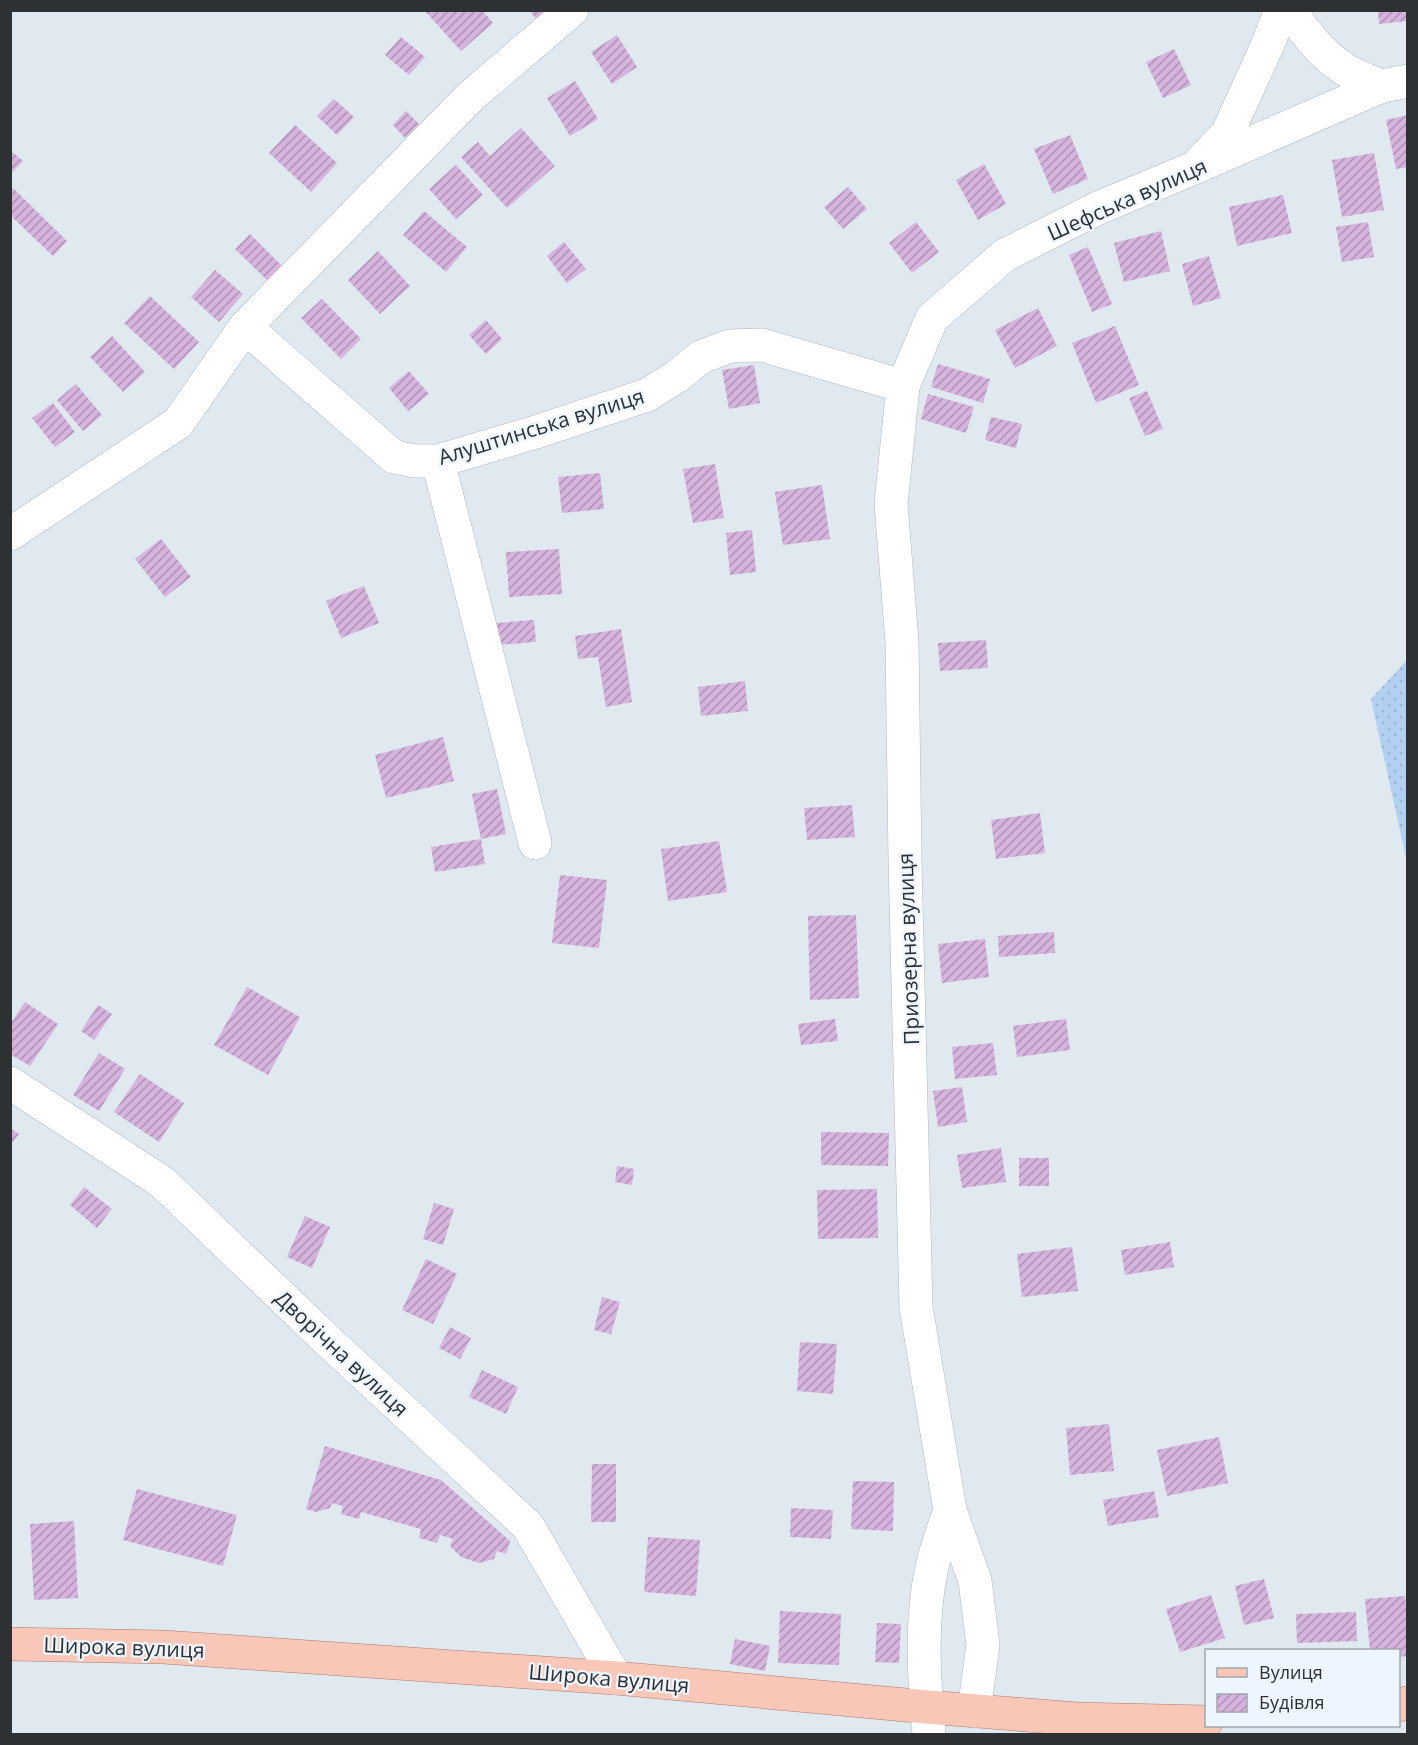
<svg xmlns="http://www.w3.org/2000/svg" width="1418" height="1745" font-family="'Open Sans',sans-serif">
<defs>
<pattern id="grass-dots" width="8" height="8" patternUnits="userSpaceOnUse" patternTransform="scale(1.5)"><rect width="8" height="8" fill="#b2d1f2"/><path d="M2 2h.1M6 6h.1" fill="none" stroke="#99b4d0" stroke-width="1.8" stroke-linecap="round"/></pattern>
<pattern id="building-hatch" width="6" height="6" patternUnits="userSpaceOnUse" patternTransform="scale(1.5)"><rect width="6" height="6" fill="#d6b4dd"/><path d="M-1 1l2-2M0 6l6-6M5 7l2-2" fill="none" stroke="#ae93b4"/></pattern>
</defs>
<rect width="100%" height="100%" fill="#e0e8f0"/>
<polygon fill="url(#grass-dots)" points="1407,660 1407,862 1371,699"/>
<g fill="url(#building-hatch)">
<polygon points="424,10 482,10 493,23 461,51"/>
<polygon points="529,10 546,10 536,19"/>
<polygon points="1378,10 1408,10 1408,21 1379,24"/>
<polygon points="617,35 637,67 612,84 591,52"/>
<polygon points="401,37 425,57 409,75 385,55"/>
<polygon points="1174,49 1191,85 1163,98 1146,62"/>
<polygon points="575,81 598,119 570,136 547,98"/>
<polygon points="334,99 354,117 337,135 317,116"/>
<polygon points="406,111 419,124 405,138 393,125"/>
<polygon points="1408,115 1408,167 1396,169 1386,120"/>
<polygon points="295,125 337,163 311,192 269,153"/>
<polygon points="521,128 555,166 507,208 461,157 478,142 490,156"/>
<polygon points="1070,135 1088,179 1053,194 1034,149"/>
<polygon points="10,150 23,161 10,175"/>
<polygon points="1374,153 1384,210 1342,217 1332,160"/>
<polygon points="984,164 1006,204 978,220 956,180"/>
<polygon points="456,165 483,195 456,219 429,189"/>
<polygon points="848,187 867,209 843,229 824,207"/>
<polygon points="13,188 67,241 53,256 10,215 10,191"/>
<polygon points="1283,195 1292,233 1237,246 1229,207"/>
<polygon points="424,211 467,247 446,272 403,235"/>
<polygon points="916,222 939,252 912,273 889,243"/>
<polygon points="1368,222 1374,257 1342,262 1336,227"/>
<polygon points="1161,231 1170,271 1124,282 1114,243"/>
<polygon points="250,234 282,266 268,281 235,249"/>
<polygon points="564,242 586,269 567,283 547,256"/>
<polygon points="1088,247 1112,304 1092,312 1069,255"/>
<polygon points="378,251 410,286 380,314 348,280"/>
<polygon points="1209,256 1221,298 1193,306 1182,264"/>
<polygon points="215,270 243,294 219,322 191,297"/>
<polygon points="150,296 199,342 174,369 124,323"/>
<polygon points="322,299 361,339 341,359 301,318"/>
<polygon points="1038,308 1057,346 1015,368 995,330"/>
<polygon points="486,320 502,339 486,354 469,335"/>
<polygon points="1115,326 1139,385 1096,403 1072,343"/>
<polygon points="112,336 145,372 123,392 90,357"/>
<polygon points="938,364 990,379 983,403 931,387"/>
<polygon points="754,365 760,403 729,409 722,370"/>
<polygon points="409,371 429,394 408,411 389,388"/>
<polygon points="76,384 102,415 83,431 57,400"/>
<polygon points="1147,391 1163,429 1145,436 1129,398"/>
<polygon points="928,394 974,407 966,433 921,419"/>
<polygon points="53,403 75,432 55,447 32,418"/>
<polygon points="991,417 1022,424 1016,448 985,440"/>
<polygon points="715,464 724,518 693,523 683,469"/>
<polygon points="600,473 604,509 562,513 558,477"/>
<polygon points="822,485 830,539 783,545 775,492"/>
<polygon points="752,530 756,572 730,575 726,533"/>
<polygon points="161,539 191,577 165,597 135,559"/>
<polygon points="559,549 562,594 509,597 506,552"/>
<polygon points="364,586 379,623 341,638 326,601"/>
<polygon points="534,620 536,642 487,646 485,624"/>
<polygon points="621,629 632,702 606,707 598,657 578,659 575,636"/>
<polygon points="986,640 988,668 940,671 938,643"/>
<polygon points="745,681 748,711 701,716 698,687"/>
<polygon points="443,737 454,781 386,798 375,755"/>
<polygon points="497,789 506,834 481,839 472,794"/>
<polygon points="852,805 855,837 807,840 804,808"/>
<polygon points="1040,813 1045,853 996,859 991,820"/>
<polygon points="481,839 485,864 435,872 431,847"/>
<polygon points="719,841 727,892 668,901 661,849"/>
<polygon points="560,875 607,880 599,948 552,943"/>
<polygon points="856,915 859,998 810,1000 808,916"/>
<polygon points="1054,932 1055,953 999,957 998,936"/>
<polygon points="985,939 989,977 942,983 938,944"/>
<polygon points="247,987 300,1017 268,1075 214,1045"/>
<polygon points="25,1002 58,1024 30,1066 10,1054 10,1024"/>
<polygon points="98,1005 112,1014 94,1040 81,1031"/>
<polygon points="835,1019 838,1041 801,1045 798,1024"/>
<polygon points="1066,1019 1070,1050 1017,1057 1013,1026"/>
<polygon points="993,1043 997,1075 955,1079 952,1047"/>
<polygon points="99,1053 125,1069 99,1111 73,1095"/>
<polygon points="140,1074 184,1103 159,1142 114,1112"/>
<polygon points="962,1087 967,1122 938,1127 933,1091"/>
<polygon points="10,1128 19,1134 10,1146"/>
<polygon points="821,1132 889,1133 888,1166 821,1165"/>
<polygon points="1001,1148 1006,1182 962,1188 957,1155"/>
<rect x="1019" y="1158" width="30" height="28"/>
<polygon points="617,1166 634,1169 632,1185 615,1182"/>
<polygon points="84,1187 112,1209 97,1228 70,1205"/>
<polygon points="877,1189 878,1238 818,1239 817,1190"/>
<polygon points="434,1203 454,1209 443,1245 423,1239"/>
<polygon points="305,1216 330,1227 312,1268 287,1257"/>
<polygon points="1170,1242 1174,1267 1125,1275 1121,1250"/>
<polygon points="1072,1247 1078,1291 1022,1297 1017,1254"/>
<polygon points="426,1259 457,1274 433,1324 402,1310"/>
<polygon points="602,1297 620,1302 611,1334 594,1330"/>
<polygon points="450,1327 471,1338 460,1359 439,1348"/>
<polygon points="800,1342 837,1344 833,1394 797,1391"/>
<polygon points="482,1370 518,1387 506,1414 469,1397"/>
<polygon points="1109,1424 1114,1471 1070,1475 1066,1428"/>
<polygon points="1219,1437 1228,1483 1167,1496 1157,1450"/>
<polygon points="325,1446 441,1480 510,1541 506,1554 497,1551 494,1559 479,1563 461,1557 450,1546 453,1539 440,1535 437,1543 419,1538 421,1529 361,1512 359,1519 341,1514 343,1506 332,1503 330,1508 316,1512 306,1509"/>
<polygon points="592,1464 616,1464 616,1522 591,1522"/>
<polygon points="853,1481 894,1482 893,1531 851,1529"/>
<polygon points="137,1489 237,1515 223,1566 123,1540"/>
<polygon points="1154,1491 1159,1517 1108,1526 1103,1500"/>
<polygon points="791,1508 833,1510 831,1539 790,1537"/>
<polygon points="74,1521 78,1598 34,1600 30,1524"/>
<polygon points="648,1537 700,1540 696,1596 644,1592"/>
<polygon points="1264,1579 1274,1618 1244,1625 1235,1586"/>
<polygon points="1211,1595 1225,1638 1180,1652 1166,1609"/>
<polygon points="1405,1596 1408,1623 1408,1656 1398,1657 1398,1650 1370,1650 1365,1599"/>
<polygon points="780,1611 841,1614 839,1665 778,1663"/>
<polygon points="1356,1612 1357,1641 1297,1643 1296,1614"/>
<polygon points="877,1623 901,1624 899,1663 875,1662"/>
<polygon points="735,1639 770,1646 765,1671 730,1664"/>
</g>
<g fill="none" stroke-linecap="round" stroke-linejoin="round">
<g stroke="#b1b8c1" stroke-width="34">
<g id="minor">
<path d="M 1290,10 C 1306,35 1325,59 1351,73 C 1361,79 1372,82 1382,86"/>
<polyline points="1201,161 1227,134 1268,44 1281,10"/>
<polyline points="245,327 394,457 415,461 438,461 536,432 647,395 676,377 701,357 730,346 762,345 903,386"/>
<polyline points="438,461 535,843"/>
<polyline points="10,534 178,423 245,327 471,96 572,10"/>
<polyline points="10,1083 162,1182 327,1340 528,1526 616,1678"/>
<polyline points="974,1711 983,1645 975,1581 950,1510 916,1307 905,860 902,642 891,504 903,386 932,318 1005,255 1098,208 1194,168 1382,86 1408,81"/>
<path d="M 929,1734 C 924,1680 920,1621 932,1567 C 936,1548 944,1528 950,1510"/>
</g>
</g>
<g stroke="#ae7a6a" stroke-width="34">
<g id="major">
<polyline points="10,1644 163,1647 616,1678 927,1707 1077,1719 1206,1722"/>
<polyline points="1398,1705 1408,1703"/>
</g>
</g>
<use href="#minor" stroke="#fff" stroke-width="33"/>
<use href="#major" stroke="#f8c7b7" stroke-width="33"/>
</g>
<g text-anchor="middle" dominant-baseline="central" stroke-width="4.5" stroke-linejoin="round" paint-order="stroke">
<g font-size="21" fill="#2e3134" stroke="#edf5fe">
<text transform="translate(1127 199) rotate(-24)">Шефська вулиця</text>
<text transform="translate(541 426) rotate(-17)">Алуштинська вулиця</text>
<text transform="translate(908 949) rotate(-92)">Приозерна вулиця</text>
<text transform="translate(342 1353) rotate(43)">Дворічна вулиця</text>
<text transform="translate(124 1647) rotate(2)">Широка вулиця</text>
<text transform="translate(609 1678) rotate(5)">Широка вулиця</text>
</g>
</g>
<rect width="1418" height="1745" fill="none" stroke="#2e3134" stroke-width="24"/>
<rect x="1205" y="1649" width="195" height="78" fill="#edf5fe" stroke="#a1a7ad" stroke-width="1.5"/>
<rect x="1217" y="1668" width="30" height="9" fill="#f8c7b7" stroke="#a1a7ad" stroke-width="1.5"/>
<text x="1259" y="1679" font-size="18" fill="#2e3134">Вулиця</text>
<rect x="1217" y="1694" width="30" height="18" fill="url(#building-hatch)" stroke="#a1a7ad" stroke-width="1.5"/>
<text x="1259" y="1709" font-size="18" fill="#2e3134">Будівля</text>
</svg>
